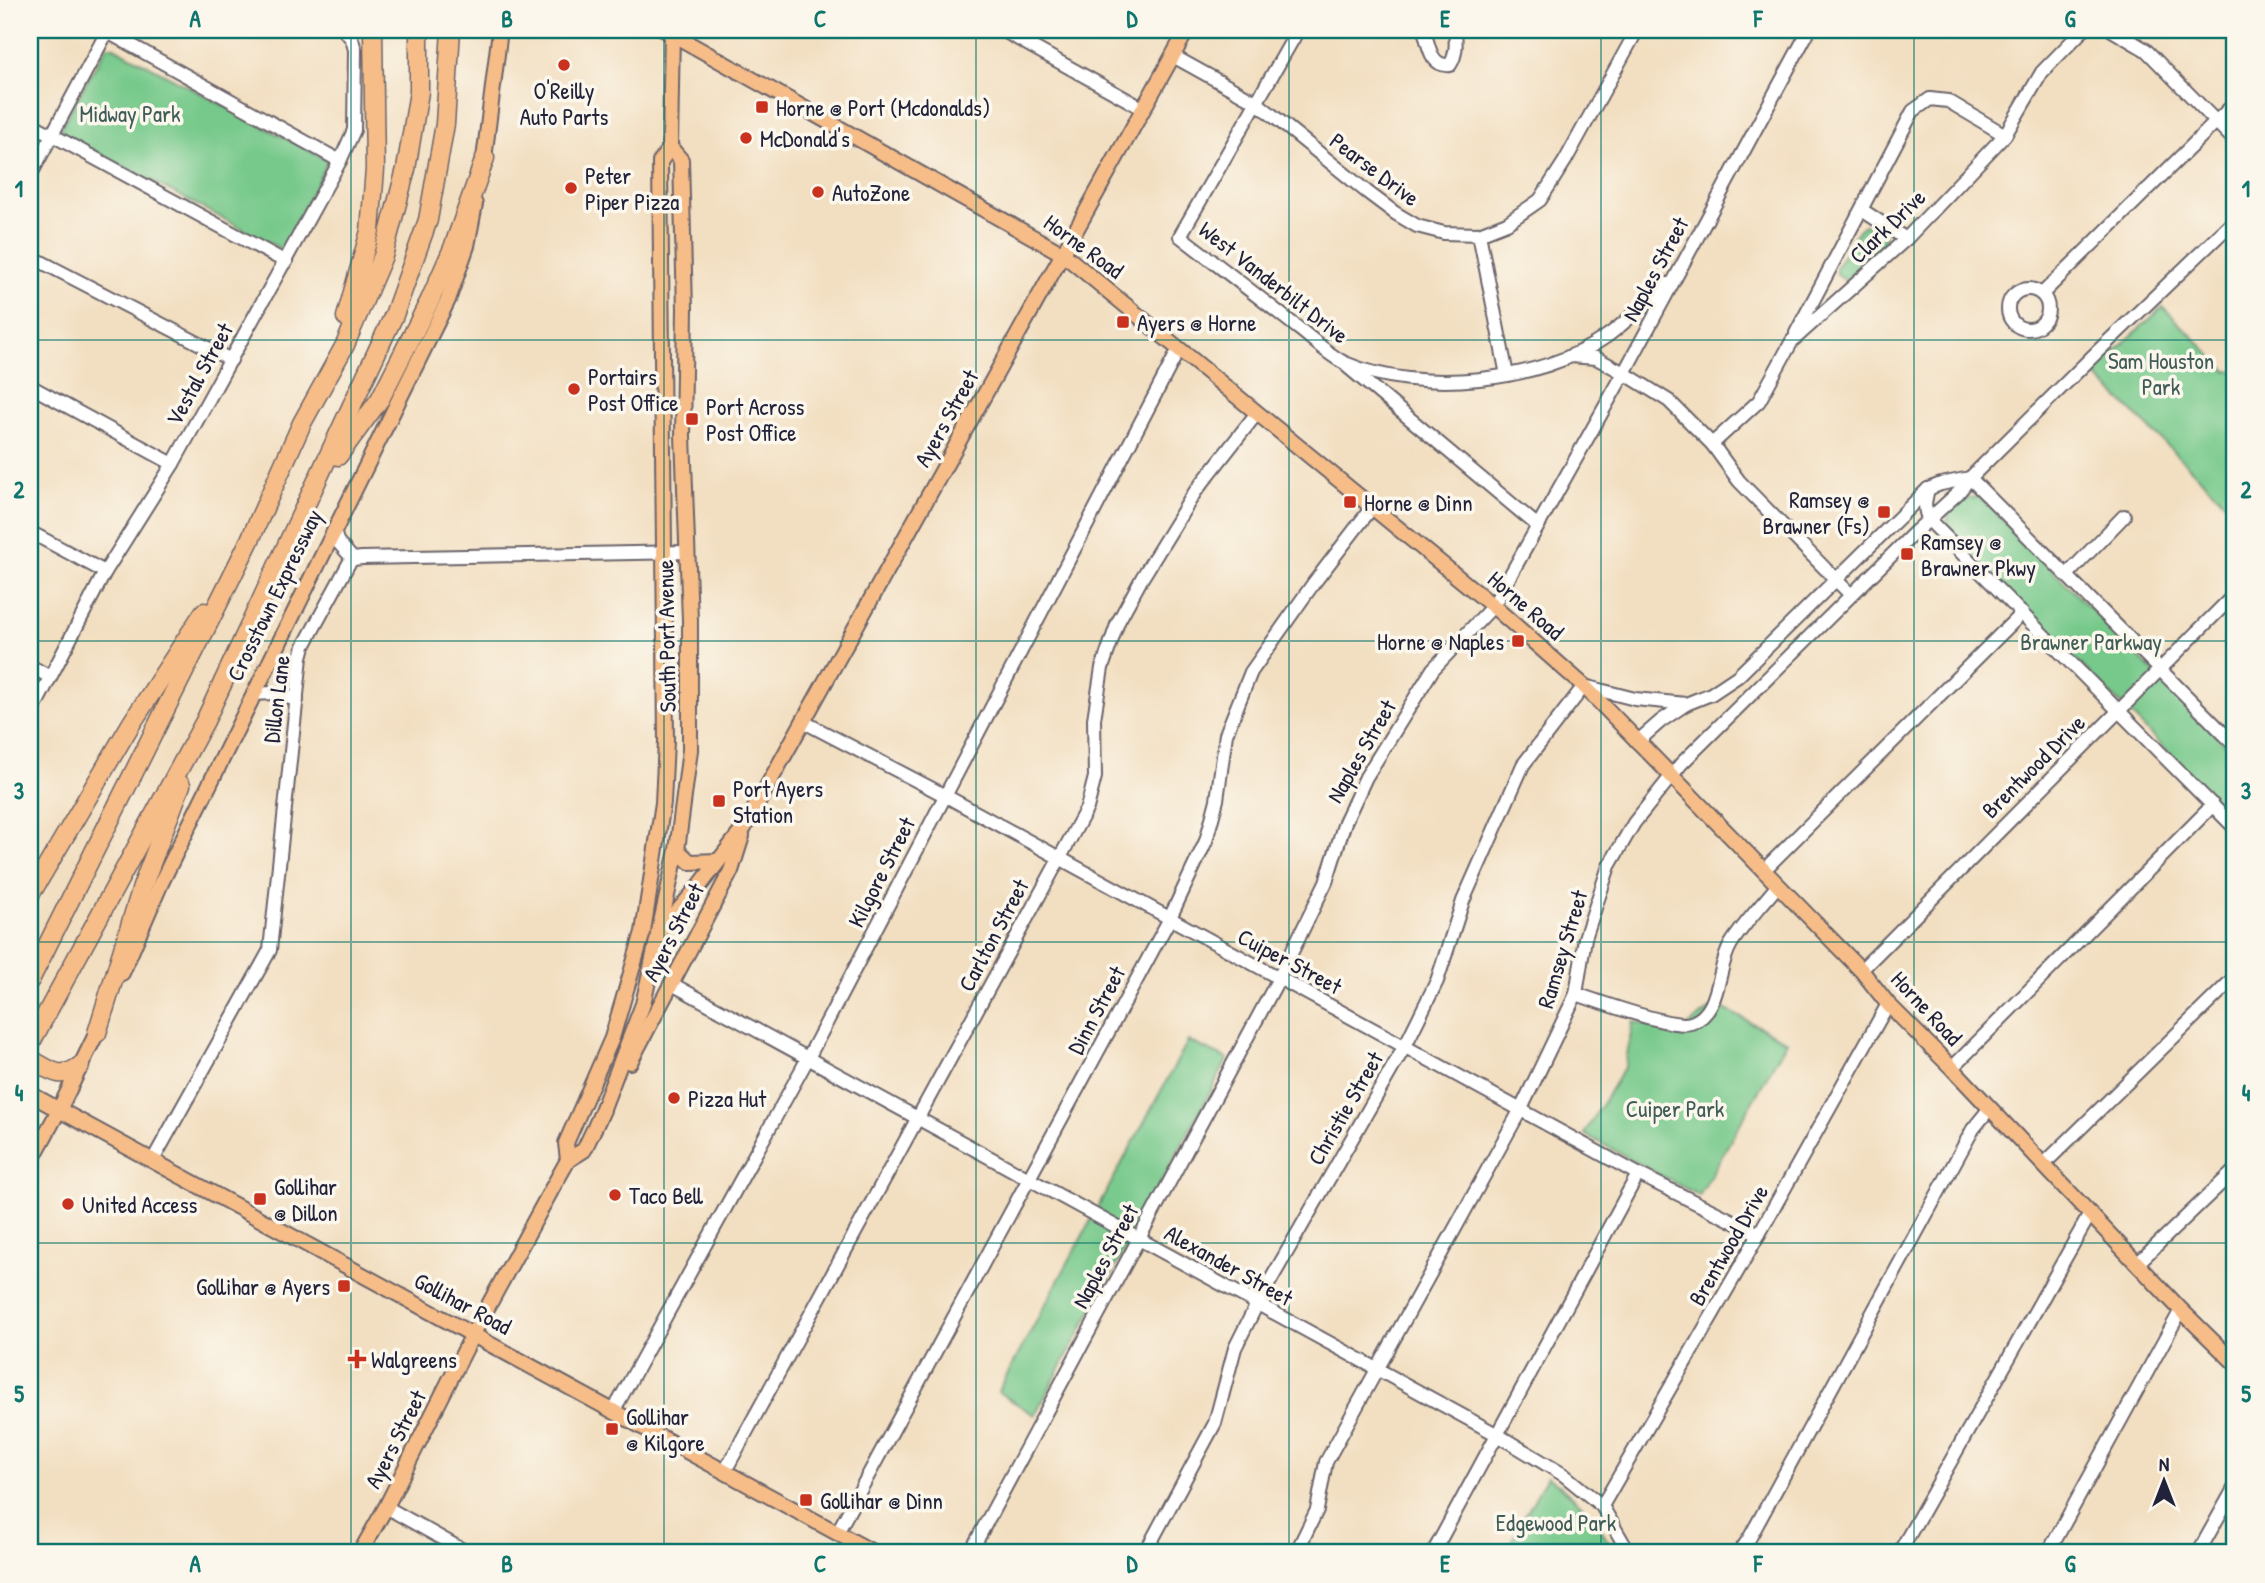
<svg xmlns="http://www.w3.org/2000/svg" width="2265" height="1583" font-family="'Patrick Hand',sans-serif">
<rect width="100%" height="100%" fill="#fbf7ec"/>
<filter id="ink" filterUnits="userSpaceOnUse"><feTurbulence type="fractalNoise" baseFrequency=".0143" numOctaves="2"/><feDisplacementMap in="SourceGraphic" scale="14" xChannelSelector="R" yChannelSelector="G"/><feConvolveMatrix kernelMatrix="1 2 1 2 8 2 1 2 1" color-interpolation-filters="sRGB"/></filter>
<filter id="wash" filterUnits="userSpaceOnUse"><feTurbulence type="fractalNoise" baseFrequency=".00686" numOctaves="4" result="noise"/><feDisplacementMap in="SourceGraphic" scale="28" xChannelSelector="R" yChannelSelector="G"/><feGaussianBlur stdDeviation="1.57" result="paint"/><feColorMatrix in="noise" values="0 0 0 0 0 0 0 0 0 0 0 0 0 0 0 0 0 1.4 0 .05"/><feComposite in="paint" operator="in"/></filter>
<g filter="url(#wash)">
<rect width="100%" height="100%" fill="#f2dec0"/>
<g fill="#77c98b" stroke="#4c7663" stroke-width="2">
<polygon points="107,46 112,46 328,161 283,250 62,134 61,127"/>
<path d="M 1864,225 C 1912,227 1863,267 1850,279 L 1844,280 L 1836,273 L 1836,268 L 1858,230 Z"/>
<polygon points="2163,307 2227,371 2235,371 2235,512 2092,372"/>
<path d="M 1975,495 L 1982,499 L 2235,754 L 2235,820 L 1947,529 C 1945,512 1956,496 1975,498 Z"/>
<polygon points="1716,1005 1787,1041 1699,1196 1584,1134 1625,1066 1633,1022 1670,1030 1684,1029"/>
<polygon points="1188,1041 1228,1059 1035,1415 998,1392"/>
<path d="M 1547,1476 C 1577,1497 1598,1520 1615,1553 L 1505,1553 Z"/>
</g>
</g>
<g filter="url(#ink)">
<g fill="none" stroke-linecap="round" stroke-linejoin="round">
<g stroke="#6b646a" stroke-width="16">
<g id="minor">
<polyline points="104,30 340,161"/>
<polyline points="1002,30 1142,108"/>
<path d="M 1298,30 L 1180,236 C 1220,267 1259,297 1298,328 C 1313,339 1329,356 1345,363 C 1419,395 1541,383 1607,336 C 1628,321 1647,301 1668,284"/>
<path d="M 1424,30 C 1429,45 1430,67 1450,65 C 1457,54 1456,43 1455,30"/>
<polyline points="2112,30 2146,50 2235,141"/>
<polyline points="1173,56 1256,102 1367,192 1395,213 1417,226 1444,233 1479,234 1507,223 1540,200 1565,161 1637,30"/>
<polyline points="30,123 286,262"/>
<polyline points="30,176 108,30"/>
<polyline points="1862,210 1906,239"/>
<polyline points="1479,234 1507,375"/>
<polyline points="30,256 231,360"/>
<circle cx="2028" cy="309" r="20"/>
<polyline points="2042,294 2235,103"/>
<polyline points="1796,333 1913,111 1930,99 1948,101 2005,135"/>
<polyline points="1570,356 1596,358 1624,373 1669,401 1712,444 1739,481 1851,595"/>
<polyline points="1348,367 1538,526"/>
<polyline points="30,386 173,464"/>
<polyline points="1712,444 1759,401 1792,341 1906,239 2005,135 2042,72 2083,30"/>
<polyline points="1970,478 2235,745"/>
<path d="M 1928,489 C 1925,501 1923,509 1929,520 L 2235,828"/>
<polyline points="334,530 337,541 353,559"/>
<polyline points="30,532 105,572"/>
<polyline points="2067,575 2124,516"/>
<polyline points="30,666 50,677"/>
<polyline points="253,694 273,693 297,700"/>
<polyline points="30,716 105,572 173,464 340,161 354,130 355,50 352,39 344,30"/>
<polyline points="804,722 944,795 1638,1174 1759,1234"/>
<polyline points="1637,742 1661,721 1686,704 1711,694 1738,676 1928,489 1941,484 1970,478"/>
<polyline points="1764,870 2022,613"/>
<polyline points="1861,970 2235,594"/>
<polyline points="672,984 1496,1434 1564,1475 1602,1506 1629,1553"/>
<path d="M 1576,994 C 1597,1001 1673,1029 1691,1023 C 1722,1013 1716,968 1731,944 C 1744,923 1763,904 1778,885"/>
<polyline points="1952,1068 2213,805"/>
<polyline points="153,1160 270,950 301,657 304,646 349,563 353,559 362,558 687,552"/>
<polyline points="2043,1165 2235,977"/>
<polyline points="2138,1263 2235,1170"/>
<polyline points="614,1410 808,1058 1179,349"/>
<polyline points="725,1471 1087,808 1095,777 1094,719 1102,668 1118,622 1142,578 1195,492 1257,413"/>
<polyline points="1602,1506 1759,1234 1888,1004"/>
<polyline points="386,1507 468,1553"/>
<polyline points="837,1533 1169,920 1206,841 1217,800 1226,734 1251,672 1313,584 1373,506"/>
<polyline points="970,1553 1279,978 1326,882 1345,822 1366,777 1433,669 1493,606 1624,373 1809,30"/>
<polyline points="1145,1553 1215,1423 1235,1348 1257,1304 1405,1046 1437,981 1463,901 1523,765 1584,686 1635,699 1686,704"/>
<polyline points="1296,1553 1317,1510 1326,1462 1521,1109 1576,994 1585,938 1609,866 1634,823 1681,764 1914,533 1958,493 1970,478 2097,352 2235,220"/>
<polyline points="1433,1553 1638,1174"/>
<polyline points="1739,1553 1749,1539 1973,1129 1990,1108"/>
<polyline points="1899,1553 2090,1214"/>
<polyline points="2048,1553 2181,1310"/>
<polyline points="2198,1553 2235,1487"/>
</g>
</g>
<g stroke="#6b646a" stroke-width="18">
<g id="major">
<polyline points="665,30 1063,254 1493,606 1584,686 1778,885 1861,970 1888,1004 1952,1068 2181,1310 2235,1363"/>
<polyline points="483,167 500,30"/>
<polyline points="677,850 690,862 718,861"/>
<polyline points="658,934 701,884 744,828 1187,30"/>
<polyline points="122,973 161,883 448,300 467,246 475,204"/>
<polyline points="630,1062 731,871 742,836"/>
<polyline points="30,1094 874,1553"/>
<polyline points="600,1116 643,1004 677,850 690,750 690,620 683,436 685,309 681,160 670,147"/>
<polyline points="568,1160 566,1143 612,1038 643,932 663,803 666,741 660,162 670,147 672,30"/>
<polyline points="30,1163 59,1110 101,1024"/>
<polyline points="360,1553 386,1507 473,1334 554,1185 568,1160 584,1150 603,1110"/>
</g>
</g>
<g stroke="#6b646a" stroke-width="21">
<g id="highway">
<polyline points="346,317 370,231 375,169 373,30"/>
<polyline points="338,456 380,399 430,300 453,248 485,158"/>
<polyline points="30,895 131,724 204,612"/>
<polyline points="30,980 249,542 302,423 345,345 383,256 406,169 419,92 419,30"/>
<polyline points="97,1033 142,887 181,785"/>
<polyline points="30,1044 205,721 394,315 428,220 445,124 451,30"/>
<path d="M 30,1059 C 50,1070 60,1081 80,1066"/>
</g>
</g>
<use href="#minor" stroke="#fff" stroke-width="12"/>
<use href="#major" stroke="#f7bd88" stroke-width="14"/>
<use href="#highway" stroke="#f7bd88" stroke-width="18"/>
</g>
</g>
<path fill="none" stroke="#0f766e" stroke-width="2" stroke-opacity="0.55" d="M 351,30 L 351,1553M 664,30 L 664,1553M 976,30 L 976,1553M 1289,30 L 1289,1553M 1601,30 L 1601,1553M 1914,30 L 1914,1553M 30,340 L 2235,340M 30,641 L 2235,641M 30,942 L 2235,942M 30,1243 L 2235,1243"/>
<g fill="#c8321e" stroke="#fbf7ec" stroke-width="2.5">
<circle cx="564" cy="65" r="7"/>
<rect x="755" y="100" width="14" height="14" rx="3.5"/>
<circle cx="746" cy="138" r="7"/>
<circle cx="571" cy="188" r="7"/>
<circle cx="818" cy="192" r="7"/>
<rect x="1116" y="315" width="14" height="14" rx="3.5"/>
<circle cx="574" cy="389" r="7"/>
<rect x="685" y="412" width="14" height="14" rx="3.5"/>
<rect x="1343" y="495" width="14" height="14" rx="3.5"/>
<rect x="1877" y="505" width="14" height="14" rx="3.5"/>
<rect x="1900" y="547" width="14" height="14" rx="3.5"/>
<rect x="1511" y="634" width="14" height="14" rx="3.5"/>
<rect x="712" y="794" width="14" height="14" rx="3.5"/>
<circle cx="674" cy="1098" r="7"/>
<circle cx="615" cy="1195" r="7"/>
<rect x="253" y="1192" width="14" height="14" rx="3.5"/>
<circle cx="68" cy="1204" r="7"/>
<rect x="337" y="1279" width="14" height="14" rx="3.5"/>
<path d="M353.5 1348.5h7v7h7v7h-7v7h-7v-7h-7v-7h7z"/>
<rect x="605" y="1422" width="14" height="14" rx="3.5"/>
<rect x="799" y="1493" width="14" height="14" rx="3.5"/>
</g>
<g text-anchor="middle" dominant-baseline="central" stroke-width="7" stroke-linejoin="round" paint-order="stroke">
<g font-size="23" fill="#22223b" stroke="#fbf7ec" text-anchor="start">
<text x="564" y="90" text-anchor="middle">O'Reilly<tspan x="564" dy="26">Auto Parts</tspan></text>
<text x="776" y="107">Horne @ Port (Mcdonalds)</text>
<text x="760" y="138">McDonald's</text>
<text x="585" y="175">Peter<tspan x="585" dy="26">Piper Pizza</tspan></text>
<text x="832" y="192">AutoZone</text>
<text x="1137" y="322">Ayers @ Horne</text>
<text x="588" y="376">Portairs<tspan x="588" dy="26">Post Office</tspan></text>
<text x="706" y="406">Port Across<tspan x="706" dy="26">Post Office</tspan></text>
<text x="1870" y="499" text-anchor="end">Ramsey @<tspan x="1870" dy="26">Brawner (Fs)</tspan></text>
<text x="1364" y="502">Horne @ Dinn</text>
<text x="1921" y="541">Ramsey @<tspan x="1921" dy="26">Brawner Pkwy</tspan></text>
<text x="1504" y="641" text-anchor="end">Horne @ Naples</text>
<text x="733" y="788">Port Ayers<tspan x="733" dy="26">Station</tspan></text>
<text x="688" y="1098">Pizza Hut</text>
<text x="274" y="1186">Gollihar<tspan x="274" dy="26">@ Dillon</tspan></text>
<text x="629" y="1195">Taco Bell</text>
<text x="82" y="1204">United Access</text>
<text x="330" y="1286" text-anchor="end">Gollihar @ Ayers</text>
<text x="371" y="1359">Walgreens</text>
<text x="626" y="1416">Gollihar<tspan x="626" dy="26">@ Kilgore</tspan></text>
<text x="820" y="1500">Gollihar @ Dinn</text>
</g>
<g font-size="23" fill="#405c57" stroke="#fbf7ec">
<text x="130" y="113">Midway Park</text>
<text x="2161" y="360">Sam Houston<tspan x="2161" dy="26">Park</tspan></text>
<text x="2091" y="641">Brawner Parkway</text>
<text x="1675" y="1108">Cuiper Park</text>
<text x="1556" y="1522">Edgewood Park</text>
</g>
<g font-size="23" fill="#22223b" stroke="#fbf7ec">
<text transform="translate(1375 169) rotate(37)">Pearse Drive</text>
<text transform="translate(1887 226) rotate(-44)">Clark Drive</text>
<text transform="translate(1084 246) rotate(36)">Horne Road</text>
<text transform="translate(1655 269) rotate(-62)">Naples Street</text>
<text transform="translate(1274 282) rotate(38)">West Vanderbilt Drive</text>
<text transform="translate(199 374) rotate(-61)">Vestal Street</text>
<text transform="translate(946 418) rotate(-61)">Ayers Street</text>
<text transform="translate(274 595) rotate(-64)">Crosstown Expressway</text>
<text transform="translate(1526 605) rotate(41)">Horne Road</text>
<text transform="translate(666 636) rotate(-91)">South Port Avenue</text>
<text transform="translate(276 699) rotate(-83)">Dillon Lane</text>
<text transform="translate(1361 751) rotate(-60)">Naples Street</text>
<text transform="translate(2033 766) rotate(-45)">Brentwood Drive</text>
<text transform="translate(881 872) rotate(-63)">Kilgore Street</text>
<text transform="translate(673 932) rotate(-63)">Ayers Street</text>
<text transform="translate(993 935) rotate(-62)">Carlton Street</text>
<text transform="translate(1562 949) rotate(-73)">Ramsey Street</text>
<text transform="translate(1290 961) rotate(28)">Cuiper Street</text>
<text transform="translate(1927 1008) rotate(47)">Horne Road</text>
<text transform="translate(1096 1010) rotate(-62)">Dinn Street</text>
<text transform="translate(1345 1108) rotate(-60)">Christie Street</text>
<text transform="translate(1728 1245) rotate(-60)">Brentwood Drive</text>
<text transform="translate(1105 1256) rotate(-62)">Naples Street</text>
<text transform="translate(1229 1265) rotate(29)">Alexander Street</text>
<text transform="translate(463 1303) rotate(28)">Gollihar Road</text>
<text transform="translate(395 1439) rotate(-63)">Ayers Street</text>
</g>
</g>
<rect width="2265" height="1583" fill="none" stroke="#fbf7ec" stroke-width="77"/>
<g transform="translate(2164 1481)" stroke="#fbf7ec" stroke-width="5" paint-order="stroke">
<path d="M0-5L12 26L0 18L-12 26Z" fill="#22223b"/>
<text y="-10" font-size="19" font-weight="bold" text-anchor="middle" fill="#22223b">N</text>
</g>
<rect x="38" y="38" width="2188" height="1506" fill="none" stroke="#0f766e" stroke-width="2.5"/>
<g font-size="23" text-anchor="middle" font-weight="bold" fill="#0f766e">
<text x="195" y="27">A</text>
<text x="507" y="27">B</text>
<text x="820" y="27">C</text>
<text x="1132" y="27">D</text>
<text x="1445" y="27">E</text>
<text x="1758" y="27">F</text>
<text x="2070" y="27">G</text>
<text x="19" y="197">1</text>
<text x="2246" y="197">1</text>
<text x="19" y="498">2</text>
<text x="2246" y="498">2</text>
<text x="19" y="799">3</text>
<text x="2246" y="799">3</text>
<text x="19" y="1101">4</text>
<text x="2246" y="1101">4</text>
<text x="19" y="1402">5</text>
<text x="2246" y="1402">5</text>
<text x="195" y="1572">A</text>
<text x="507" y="1572">B</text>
<text x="820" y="1572">C</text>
<text x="1132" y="1572">D</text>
<text x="1445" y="1572">E</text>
<text x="1758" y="1572">F</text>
<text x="2070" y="1572">G</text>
</g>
</svg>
